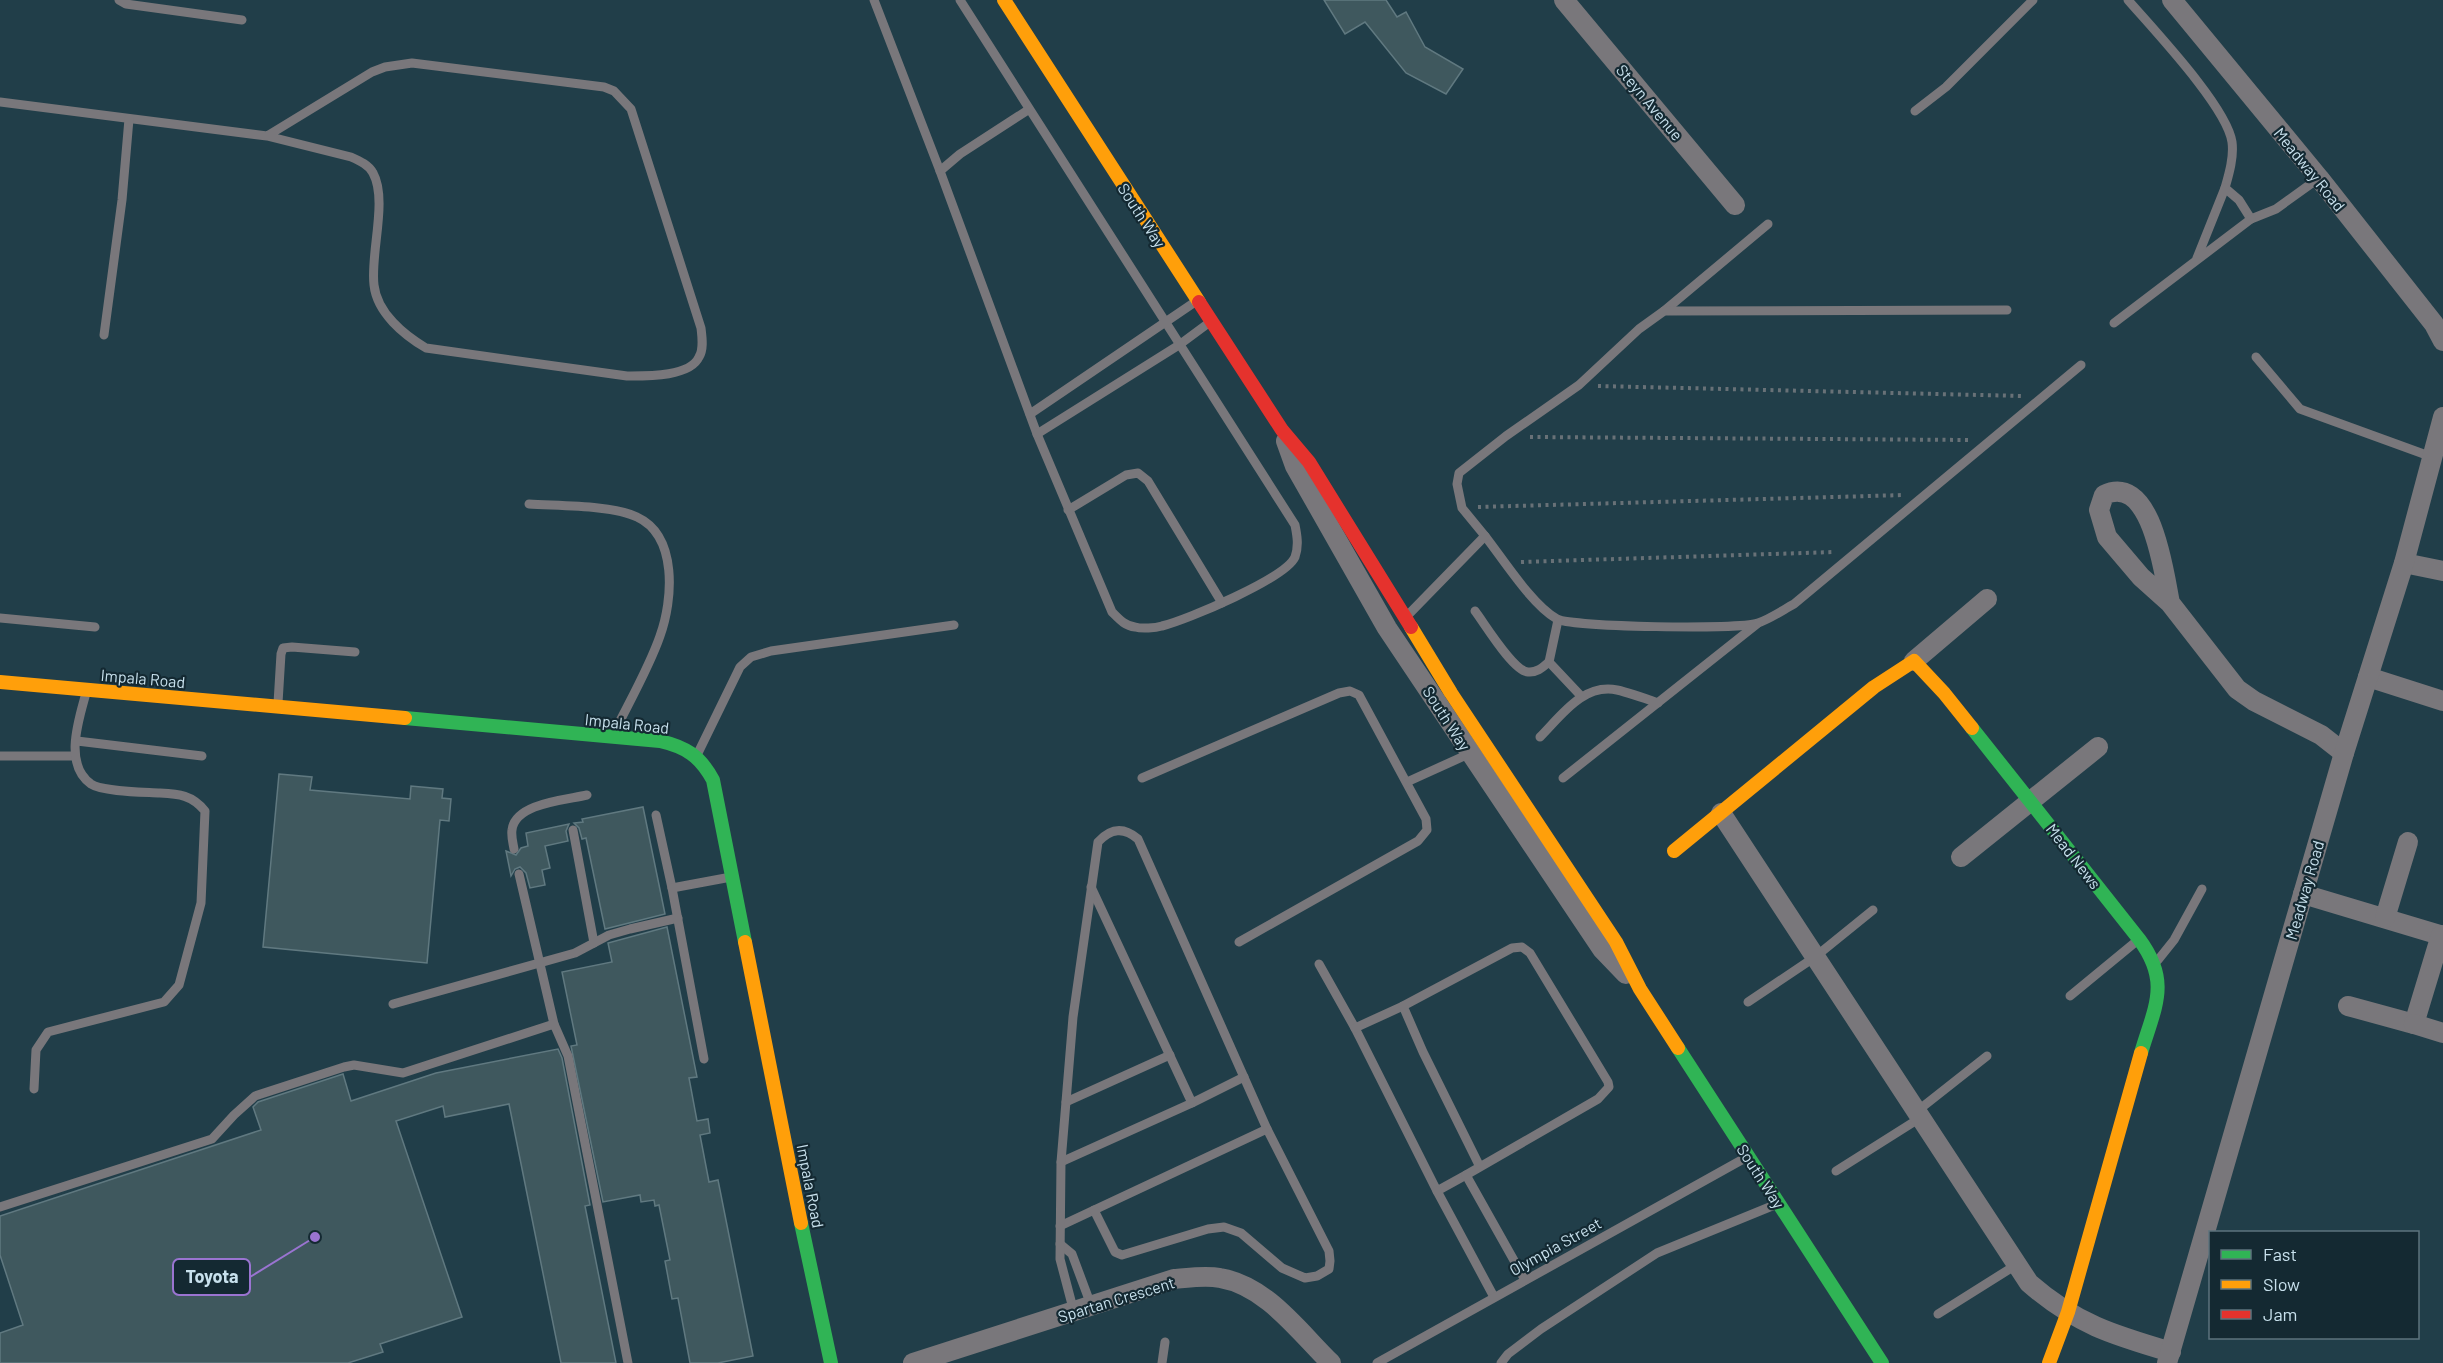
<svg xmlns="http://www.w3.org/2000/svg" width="2443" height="1363" font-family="Barlow,sans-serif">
<rect width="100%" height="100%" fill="#213e49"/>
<g fill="#3f585e" stroke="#607980" stroke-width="1.5">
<polygon points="1324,0 1386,0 1397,17 1406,12 1425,47 1463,69 1446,94 1406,73 1365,22 1345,34"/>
<polygon points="279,774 312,777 310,790 410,799 411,786 443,789 442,798 451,799 449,821 440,820 427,963 263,947"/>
<polygon points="643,807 665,914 605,929 586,838 582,839 579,828 574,823 583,822 582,819"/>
<polygon points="569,824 566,831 568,841 545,846 550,868 542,870 545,885 530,888 526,873 520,867 515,869 511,876 506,851 516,855 521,848 528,846 526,833"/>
<polygon points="667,927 697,1077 689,1078 697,1121 708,1119 710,1133 700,1135 709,1182 718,1180 753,1356 718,1363 690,1363 678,1298 672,1299 665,1261 670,1260 659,1205 655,1206 654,1200 641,1202 640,1195 603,1202 571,1046 577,1045 562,972 612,962 608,943"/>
<polygon points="558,1049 562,1058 590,1205 585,1206 616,1363 561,1363 509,1104 445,1117 443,1106 396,1121 462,1317 380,1344 383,1352 348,1363 0,1363 0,1333 23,1325 0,1255 0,1216 261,1130 253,1107 258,1102 343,1074 351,1101 436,1073"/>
</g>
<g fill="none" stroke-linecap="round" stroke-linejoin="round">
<g stroke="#687177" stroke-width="4" stroke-dasharray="3 4.5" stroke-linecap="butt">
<polyline points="1598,386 2022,396"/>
<polyline points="1530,437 1970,440"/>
<polyline points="1478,507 1905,495"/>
<polyline points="1521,562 1835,552"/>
</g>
<g stroke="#79777b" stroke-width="9">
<polyline points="119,0 126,4 242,20"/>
<polyline points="874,0 940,171"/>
<path d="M 960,0 L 1295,525 C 1297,535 1299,546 1295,557 C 1286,578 1187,620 1162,626 C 1155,628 1142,629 1135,627 C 1125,626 1119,619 1112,612 L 1037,434 L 940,171 L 960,154 L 1028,110"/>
<path d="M 2128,0 C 2154,30 2227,107 2232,142 C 2234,157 2229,174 2225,188 L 2239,200 L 2251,219 L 2276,209 L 2319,178"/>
<path d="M 0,102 L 267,136 L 351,157 C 360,161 369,165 373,173 C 388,200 370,254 374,285 C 377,313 404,335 426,348 L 627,376 C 646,376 690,377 699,357 C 704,349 702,337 701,328 L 631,109 L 614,91 L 604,87 L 412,63 L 385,67 L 372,72 L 267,136"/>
<polyline points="1915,111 1946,87 2033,0"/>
<polyline points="2197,258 2225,188"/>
<polyline points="1664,311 1768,224"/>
<polyline points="2114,323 2251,219"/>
<polyline points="104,335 122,200 129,119"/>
<polyline points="2256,357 2300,409 2432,457"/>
<polyline points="1030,414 1195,302"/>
<polyline points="1037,434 1179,345 1210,322"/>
<path d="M 529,504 C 557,506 613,505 637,517 C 678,536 673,600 660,636 C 649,668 628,704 613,735"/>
<polyline points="1068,510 1126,475 1138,473 1148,481 1222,603"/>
<path d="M 1485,536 C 1503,559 1532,605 1557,619 C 1571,627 1740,630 1758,623 C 1770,619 1783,610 1794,604 L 2081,365"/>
<path d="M 1475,611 C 1485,624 1513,671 1528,672 C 1537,673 1543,667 1549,662"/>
<polyline points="1406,617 1485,536 1462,508 1457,484 1459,473 1506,436 1579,385 1639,329 1664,311 2007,310"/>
<polyline points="0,618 95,627"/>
<polyline points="1558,620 1549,662 1581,696"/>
<polyline points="278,703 281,654 283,648 292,647 355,652"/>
<path d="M 1540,737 C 1561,716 1583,683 1617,690 C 1630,693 1644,698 1658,703"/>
<polyline points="77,741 202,756"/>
<polyline points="698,753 740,667 751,657 771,651 954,625"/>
<polyline points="0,756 75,756"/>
<polyline points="1142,778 1339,693 1350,691 1359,695 1426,819 1427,830 1418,841 1239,942"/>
<polyline points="1563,778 1757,624"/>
<polyline points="1407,782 1473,752"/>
<polyline points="656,815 672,888"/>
<polyline points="573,830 594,943"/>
<path d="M 514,849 C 513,843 511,836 512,830 C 515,803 566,800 587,795"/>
<polyline points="519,874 554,1024"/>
<polyline points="1091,887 1192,1103 1244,1077"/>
<polyline points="2158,960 2174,940 2202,889"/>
<polyline points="1319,964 1355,1028 1437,1191 1466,1175"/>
<polyline points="2070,996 2138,940"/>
<polyline points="1748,1002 1815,957 1873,910"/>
<polyline points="393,1004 575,953 609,935 630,929 678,918"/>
<polyline points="1355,1028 1403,1006"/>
<polyline points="704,1059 672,888 731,877"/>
<path d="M 34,1089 L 36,1050 L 48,1032 L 164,1002 L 179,985 L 201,903 L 205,811 C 192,795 179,794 160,793 C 144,792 103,792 91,784 C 63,764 79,719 86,693"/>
<polyline points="1066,1102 1170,1055"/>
<polyline points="1916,1112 1987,1056"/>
<polyline points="1061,1162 1192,1103"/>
<polyline points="1480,1167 1423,1052 1403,1006 1512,948 1522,947 1530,953 1608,1082 1609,1087 1598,1099 1466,1175 1525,1280"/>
<polyline points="1836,1171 1920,1118"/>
<polyline points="1437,1191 1494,1297"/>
<polyline points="0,1207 212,1139 234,1115 255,1096 344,1067 354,1065 403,1073 554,1024 568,1056 628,1363"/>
<polyline points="1060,1226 1267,1129"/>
<polyline points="1060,1244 1072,1254 1091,1305"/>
<path d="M 1074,1312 L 1060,1259 L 1061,1162 L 1073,1017 L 1098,842 C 1111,828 1124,827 1138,839 L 1267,1129 L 1329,1251 L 1330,1261 L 1329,1269 L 1317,1276 L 1305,1278 L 1282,1268 L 1241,1233 L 1224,1227 L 1208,1229 L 1122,1255 L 1115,1252 L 1094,1210"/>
<polyline points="1938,1314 2016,1265"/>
<polyline points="1162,1363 1165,1342"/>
<polyline points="1377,1363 1747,1157"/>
<polyline points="1501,1363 1508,1354 1541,1329 1657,1253 1777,1204"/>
</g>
<g stroke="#79777b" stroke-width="20">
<polyline points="1564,0 1735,205"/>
<polyline points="2172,0 2319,178 2434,324 2443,341"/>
<polyline points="1286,441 1295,466 1387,628 1602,949 1626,974"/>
<polyline points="2404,563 2443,571"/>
<path d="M 2170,603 C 2164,574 2152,472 2104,495 L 2099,510 L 2107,537 L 2141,577 L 2170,603 L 2237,689 L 2254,701 L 2321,735 L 2344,753"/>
<polyline points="1914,661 1987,599"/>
<polyline points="2368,677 2443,701"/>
<path d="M 1721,813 L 2029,1283 C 2076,1324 2113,1335 2171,1352"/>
<polyline points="1961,857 2098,747"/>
<polyline points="2303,894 2443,936"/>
<polyline points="2385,918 2408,842"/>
<polyline points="2348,1006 2414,1024 2441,935"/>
<polyline points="2414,1024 2443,1033"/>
<path d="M 913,1363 L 1174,1279 C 1188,1278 1205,1275 1220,1278 C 1267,1286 1299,1332 1331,1363"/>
<polyline points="2167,1363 2344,753 2404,563 2443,417"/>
</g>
<g stroke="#30b455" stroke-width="14">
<path d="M 405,718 L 660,741 C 686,747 700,756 713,780 L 745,942"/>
<path d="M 1972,728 L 2139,939 C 2171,982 2155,1006 2141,1053"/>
<polyline points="1678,1048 1882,1363"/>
<polyline points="801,1223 831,1363"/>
</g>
<g stroke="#ff9f0a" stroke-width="14">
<polyline points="1004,0 1199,302"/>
<polyline points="1411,627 1451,693 1616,942 1640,989 1678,1048"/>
<polyline points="0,682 405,718"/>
<polyline points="1674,851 1874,687 1914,661 1944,693 1972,728"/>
<polyline points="745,942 801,1223"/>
<polyline points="2049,1363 2068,1312 2141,1053"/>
</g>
<polyline stroke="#e5322d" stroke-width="14" points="1199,302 1282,430 1309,462 1411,627"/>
</g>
<g text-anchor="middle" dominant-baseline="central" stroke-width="4.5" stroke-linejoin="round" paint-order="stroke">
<g font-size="16" fill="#c8e1ed" stroke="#142932">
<text transform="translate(1650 102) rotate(50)">Steyn Avenue</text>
<text transform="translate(2310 169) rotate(51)">Meadway Road</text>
<text transform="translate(1142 215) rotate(57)">South Way</text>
<text transform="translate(143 678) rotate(5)">Impala Road</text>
<text transform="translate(1447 718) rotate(57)">South Way</text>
<text transform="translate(627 723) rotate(6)">Impala Road</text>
<text transform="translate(2074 856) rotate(52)">Mead News</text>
<text transform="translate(2304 890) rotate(-74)">Meadway Road</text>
<text transform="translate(1761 1176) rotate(57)">South Way</text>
<text transform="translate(811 1186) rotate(79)">Impala Road</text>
<text transform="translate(1555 1246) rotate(-29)">Olympia Street</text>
<text transform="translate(1116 1299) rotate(-17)">Spartan Crescent</text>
</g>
</g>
<path fill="none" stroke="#9a74d1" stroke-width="2" d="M315 1237L250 1277"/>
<circle fill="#9a74d1" stroke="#142932" stroke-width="2" cx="315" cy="1237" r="6"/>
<rect fill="#142932" stroke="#9a74d1" stroke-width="2" x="173" y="1259" width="77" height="36" rx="6"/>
<g font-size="18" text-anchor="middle" font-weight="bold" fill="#c8e1ed">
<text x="212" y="1283">Toyota</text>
</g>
<rect x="2209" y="1231" width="210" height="108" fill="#142932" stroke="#5c737d" stroke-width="1.5"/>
<rect x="2221" y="1250" width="30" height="9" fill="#30b455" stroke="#5c737d" stroke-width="1.5"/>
<text x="2263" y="1261" font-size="18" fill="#c8e1ed">Fast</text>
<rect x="2221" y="1280" width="30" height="9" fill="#ff9f0a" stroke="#5c737d" stroke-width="1.5"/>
<text x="2263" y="1291" font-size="18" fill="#c8e1ed">Slow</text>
<rect x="2221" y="1310" width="30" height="9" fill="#e5322d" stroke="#5c737d" stroke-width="1.5"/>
<text x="2263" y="1321" font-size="18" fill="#c8e1ed">Jam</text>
</svg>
